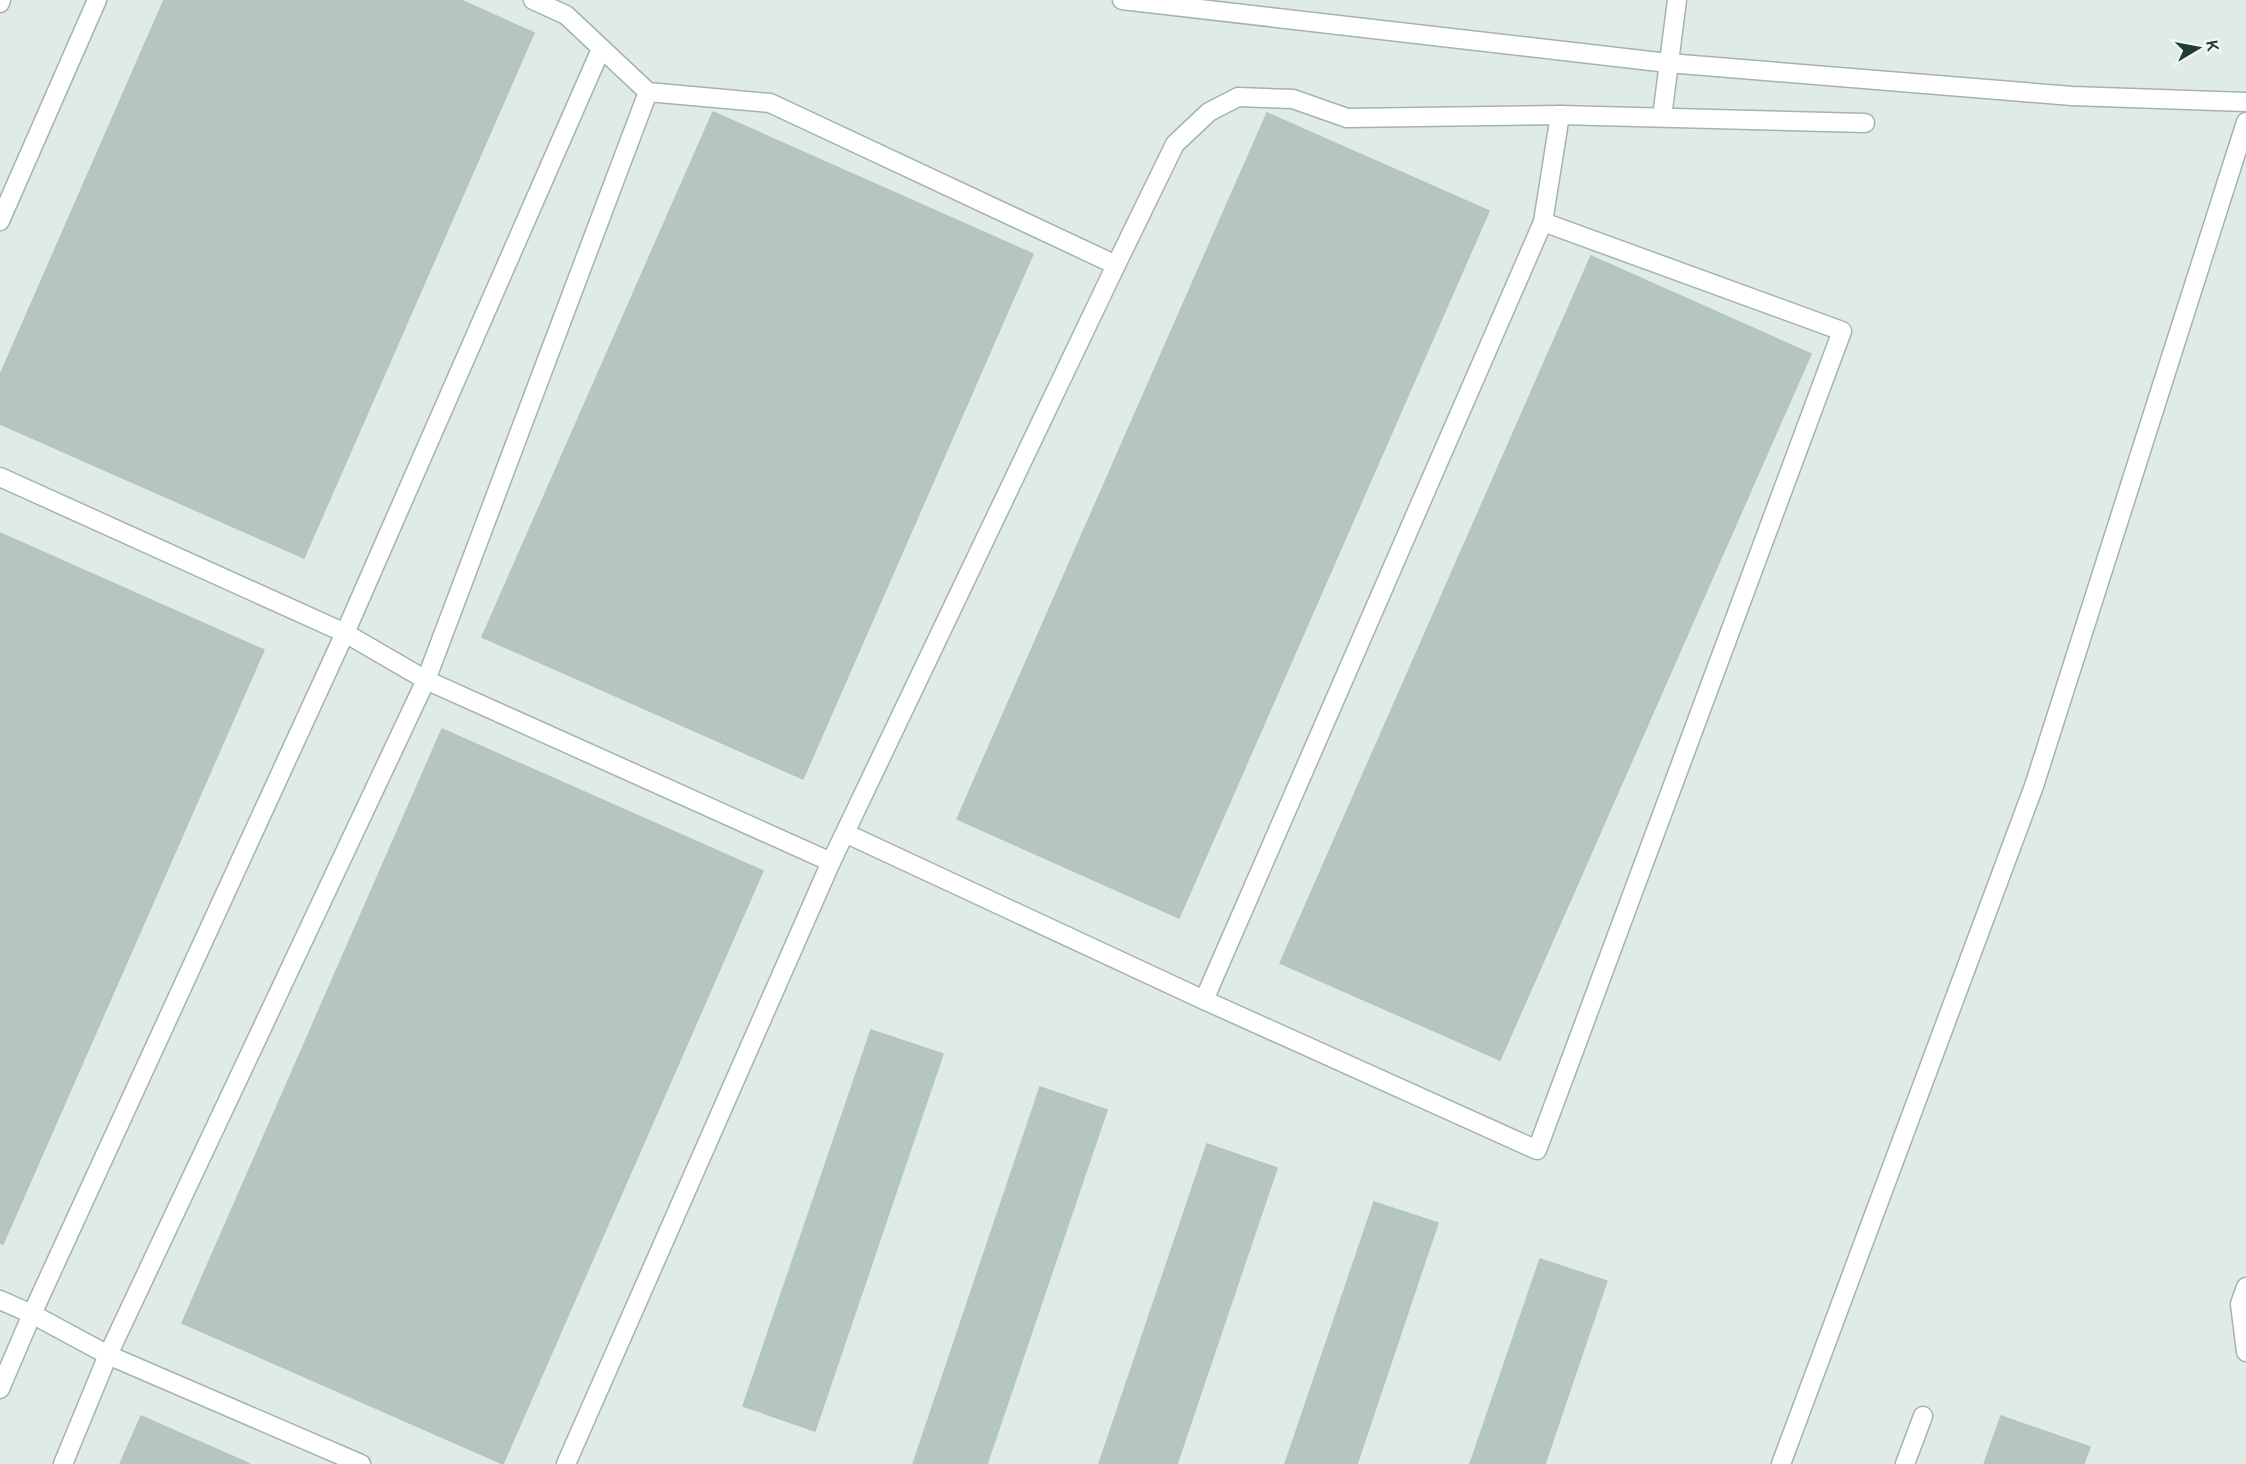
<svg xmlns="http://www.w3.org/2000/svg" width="2246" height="1464" font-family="Raleway,sans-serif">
<rect width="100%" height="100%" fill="#e0ebe7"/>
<g fill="#b5c6c1" stroke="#b2c5bf" stroke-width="1.5">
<polygon points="164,0 461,0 534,33 304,558 0,424 0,375"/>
<polygon points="713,112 1033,254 803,779 482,637"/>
<polygon points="1267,113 1489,211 1179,918 957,819"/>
<polygon points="1591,256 1811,354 1500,1060 1280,963"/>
<polygon points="0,533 264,650 3,1244 0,1243"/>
<polygon points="442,729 763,871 503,1464 182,1323"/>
<polygon points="871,1030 943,1054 815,1431 743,1406"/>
<polygon points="1040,1087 1107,1110 987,1464 913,1464"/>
<polygon points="1207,1144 1277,1168 1177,1464 1099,1464"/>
<polygon points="1374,1202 1438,1223 1357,1464 1285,1464"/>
<polygon points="1540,1259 1607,1281 1545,1464 1470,1464"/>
<polygon points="141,1416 250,1464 120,1464"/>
<polygon points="2001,1416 2090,1447 2084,1464 1984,1464"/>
</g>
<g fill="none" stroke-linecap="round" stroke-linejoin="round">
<g stroke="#a3b3af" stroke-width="21">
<g id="minor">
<polyline points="533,0 566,15 648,92 770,103 1116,265 831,862 566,1464"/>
<polyline points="1122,0 1668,63 2072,96 2246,102"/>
<polyline points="0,3 1,0"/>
<polyline points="1662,117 1677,0"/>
<polyline points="0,221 97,0"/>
<polyline points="1116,265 1175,144 1209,112 1238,97 1293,99 1347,118 1560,115 1865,123"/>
<polyline points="0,477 345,633 426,680 831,862"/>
<polyline points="845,833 1204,1000 1537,1150 1842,331 1543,222"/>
<polyline points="1204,1000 1543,222 1560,115"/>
<polyline points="2246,1287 2240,1304 2246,1352"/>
<polyline points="0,1300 32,1314 108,1355 361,1464"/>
<polyline points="0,1389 32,1314 345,633 601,49"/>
<polyline points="63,1464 108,1355 426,680 648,92"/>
<polyline points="1781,1464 2034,786 2246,122"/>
<polyline points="1905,1464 1923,1416"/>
</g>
</g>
<use href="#minor" stroke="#fff" stroke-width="18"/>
</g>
<g transform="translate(2198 48) rotate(80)" stroke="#f0f8f5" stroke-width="4.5" paint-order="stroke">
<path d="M0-4.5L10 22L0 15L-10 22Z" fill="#213b37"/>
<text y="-9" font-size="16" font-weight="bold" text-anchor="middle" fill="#213b37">K</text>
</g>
</svg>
